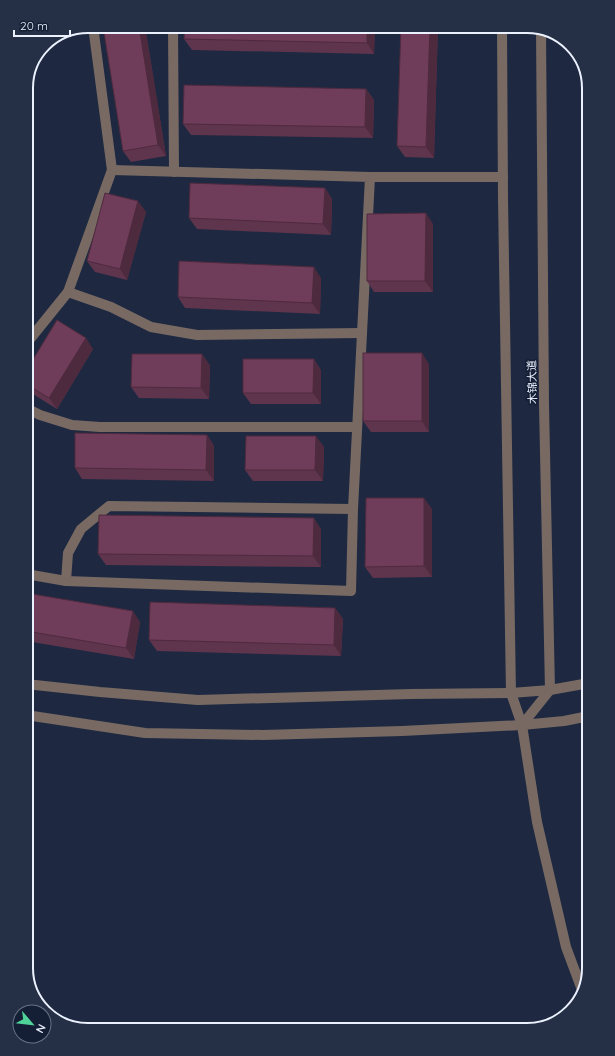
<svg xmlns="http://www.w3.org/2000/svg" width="615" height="1056" font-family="Quicksand,'Noto Sans SC',sans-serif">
<rect width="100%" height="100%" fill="#1e2941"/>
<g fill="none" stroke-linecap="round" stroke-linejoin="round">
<g stroke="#786a63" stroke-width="10">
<polyline points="173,26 174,172"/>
<polyline points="502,26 503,199 511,693 522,725 537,822 566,947 582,990"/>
<polyline points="370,177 503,177"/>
<polyline points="68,292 111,307 151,327 197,335 362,333"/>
<polyline points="26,344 68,292 112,170 93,26"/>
<polyline points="26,408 40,415 72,425 100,427 357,427"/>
<polyline points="26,574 66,581 351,591 353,509"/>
<polyline points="66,581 68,553 81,529 109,506 353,509 370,177 112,170"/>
<polyline points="26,684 100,692 198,700 411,694 511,693 550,690 589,683"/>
<polyline points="26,715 145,733 263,735 402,731 522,725 564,721 589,716"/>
<polyline points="522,725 550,690 544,405 541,30"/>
</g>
</g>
<g fill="#5f344d">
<polygon points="103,26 145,26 166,156 131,162 123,151"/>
<polygon points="185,26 375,26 374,54 192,50 184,39"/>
<polygon points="401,26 438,26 434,158 405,157 397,146"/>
<polygon points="366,89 374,100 373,138 191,135 183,124"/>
<polygon points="325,188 332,199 331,235 197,229 189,218"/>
<polygon points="146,212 127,280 95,272 87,261"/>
<polygon points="433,224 433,292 374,292 367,281"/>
<polygon points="26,269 34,320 26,321"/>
<polygon points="321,278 320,314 185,308 178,297"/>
<polygon points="93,349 57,409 28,391 26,388 26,371"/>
<polygon points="429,364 429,432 371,432 363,421"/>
<polygon points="210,365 209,399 139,398 131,387"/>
<polygon points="321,370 321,404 251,404 243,393"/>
<polygon points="207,435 214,446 214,481 82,479 75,468"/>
<polygon points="324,447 323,481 253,481 245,470"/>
<polygon points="432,509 432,577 373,578 365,567"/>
<polygon points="321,529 321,567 106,565 98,554"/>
<polygon points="26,593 140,622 134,659 26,641"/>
<polygon points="335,608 343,619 341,656 157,651 149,640"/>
</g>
<g fill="#4e2a3e">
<polygon points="139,26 145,26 166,156 158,145"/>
<polygon points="367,26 375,26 374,54 367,43"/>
<polygon points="430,26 438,26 434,158 426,147"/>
<polygon points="36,62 26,102 26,84"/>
<polygon points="366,89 374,100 373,138 365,127"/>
<polygon points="325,188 332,199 331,235 323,224"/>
<polygon points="138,201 146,212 127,280 120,269"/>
<polygon points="426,213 433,224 433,292 425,281"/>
<polygon points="314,267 321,278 320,314 312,303"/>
<polygon points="26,269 34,320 27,309 26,306"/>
<polygon points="86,338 93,349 57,409 49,398"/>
<polygon points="422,353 429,364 429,432 422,421"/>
<polygon points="202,354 210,365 209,399 201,388"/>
<polygon points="314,359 321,370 321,404 313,393"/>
<polygon points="26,424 32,432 26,455"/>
<polygon points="207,435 214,446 214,481 206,470"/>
<polygon points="316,436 324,447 323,481 315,470"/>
<polygon points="424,498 432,509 432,577 424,566"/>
<polygon points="314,518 321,529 321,567 313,556"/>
<polygon points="335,608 343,619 341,656 334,645"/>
<polygon points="133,611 140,622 134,659 126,648"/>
</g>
<g fill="#6f3c59" stroke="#4e2a3e">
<polygon points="103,26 139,26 158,145 123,151"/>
<polygon points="185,26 367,26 367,43 184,39"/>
<polygon points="401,26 430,26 426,147 397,146"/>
<polygon points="184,85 366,89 365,127 183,124"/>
<polygon points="190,183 325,188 323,224 189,218"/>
<polygon points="105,193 138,201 120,269 87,261"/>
<polygon points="426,213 425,281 367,281 367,214"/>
<polygon points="179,261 314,267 312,303 178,297"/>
<polygon points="57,320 86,338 49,398 26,384 26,371"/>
<rect x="363" y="353" width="59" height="68"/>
<polygon points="132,354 202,354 201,388 131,387"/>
<polygon points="243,359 314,359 313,393 243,393"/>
<polygon points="75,433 207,435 206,470 75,468"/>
<polygon points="246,436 316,436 315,470 245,470"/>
<polygon points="366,498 424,498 424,566 365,567"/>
<polygon points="99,515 314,518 313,556 98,554"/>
<polygon points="26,593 133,611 126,648 26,631"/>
<polygon points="150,602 335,608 334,645 149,640"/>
</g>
<g text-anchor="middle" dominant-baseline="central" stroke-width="3.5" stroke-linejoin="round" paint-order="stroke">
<g font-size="11" fill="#ebf1fe" stroke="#141f36">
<text transform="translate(532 382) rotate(-91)">木锦大道</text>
</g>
</g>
<path d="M0 0H615V1056H0ZM88 33H527A55 55 0 0 1 582 88V968A55 55 0 0 1 527 1023H88A55 55 0 0 1 33 968V88A55 55 0 0 1 88 33Z" fill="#253046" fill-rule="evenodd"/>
<path fill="none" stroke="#ebf1fe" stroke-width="2" d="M88 33H527A55 55 0 0 1 582 88V968A55 55 0 0 1 527 1023H88A55 55 0 0 1 33 968V88A55 55 0 0 1 88 33Z"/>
<g transform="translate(32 1024) rotate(118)"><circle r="19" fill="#141f36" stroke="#6a7386"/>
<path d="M0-3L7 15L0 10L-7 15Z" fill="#50d398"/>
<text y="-6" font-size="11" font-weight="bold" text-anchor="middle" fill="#ebf1fe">N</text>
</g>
<path d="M14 30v6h56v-6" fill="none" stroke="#ebf1fe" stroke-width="2"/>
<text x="20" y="30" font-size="12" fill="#ebf1fe" stroke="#141f36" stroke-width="3" paint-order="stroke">20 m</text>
</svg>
